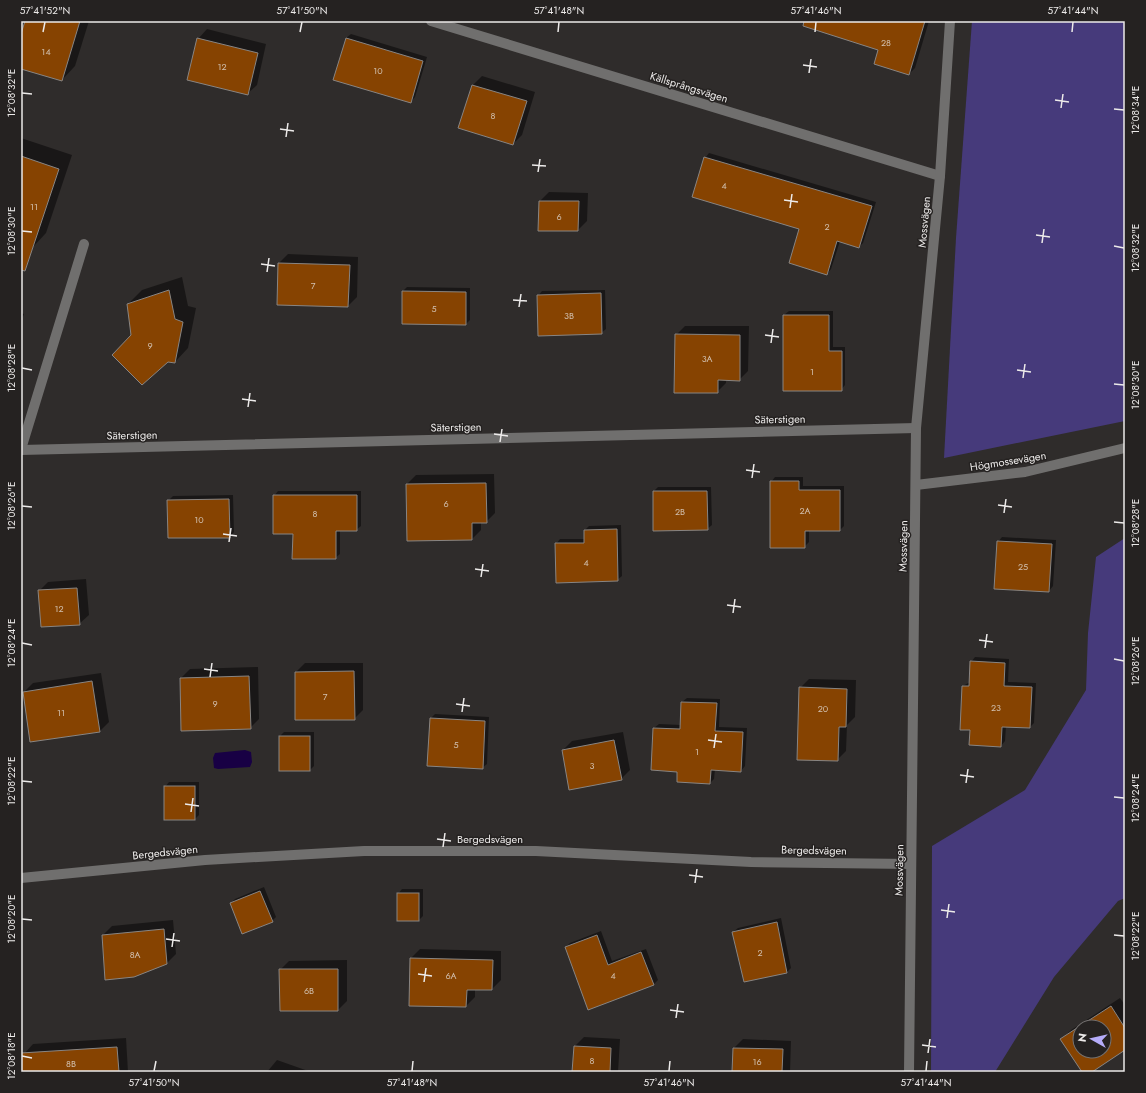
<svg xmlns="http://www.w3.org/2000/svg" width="1146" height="1093" font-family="Jost,sans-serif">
<rect width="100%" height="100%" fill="#2f2c2b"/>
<g fill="#463a7b">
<polygon points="972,21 1125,21 1125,421 944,458 956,238"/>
<polygon points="1125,538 1125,898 1118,901 1054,977 995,1072 931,1072 932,846 1025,790 1086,690 1088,633 1096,557"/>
</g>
<polygon fill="#180044" points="245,750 251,752 252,762 250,767 218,769 214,768 213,758 215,753"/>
<g fill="#0007" fill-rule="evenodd">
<polygon points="26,21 89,21 75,66 62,80 21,68 21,37"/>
<polygon points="833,21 929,21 915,68 909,74 880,49"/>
<polygon points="207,29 266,44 257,85 247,94 198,39"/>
<polygon points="351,34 427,57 415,97 411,102 346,38"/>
<polygon points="482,76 535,92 522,135 513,144 473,85"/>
<polygon points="21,138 72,155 46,233 33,247 21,243"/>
<polygon points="709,153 876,202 863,243 859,247 840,241 831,269 827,274 800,229 705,158"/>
<polygon points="549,192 588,193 587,221 578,230 540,201"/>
<polygon points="288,254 358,257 357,297 348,306 279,263"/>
<polygon points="182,277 188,306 196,308 188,348 175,362 132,335 128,304 142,290"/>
<polygon points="407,287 470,288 470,320 466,324 403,291"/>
<polygon points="605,290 606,329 601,333 538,296 542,291"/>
<polygon points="789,311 833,311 833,347 845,347 845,385 841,390 784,315"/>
<polygon points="21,313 24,314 21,322"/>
<polygon points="685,326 749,326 748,371 739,380 726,379 726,383 717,392 676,335"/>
<polygon points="494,474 495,513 486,522 481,522 481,530 472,539 407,484 416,475"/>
<polygon points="775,477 803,477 803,486 844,486 844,526 840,530 809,530 809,542 804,547 771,482"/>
<polygon points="658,487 711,487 712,525 707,529 654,491"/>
<polygon points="278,491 361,491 361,526 356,530 340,530 340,554 335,558 274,496"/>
<polygon points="233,495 234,532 230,537 168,501 173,496"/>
<polygon points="621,525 622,576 617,580 556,544 560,539 585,539 585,530 589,526"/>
<polygon points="1002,537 1056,540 1053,586 1049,591 998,542"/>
<polygon points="86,579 89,615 79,624 39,591 48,582"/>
<polygon points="975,657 1009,659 1008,682 1036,683 1034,723 1030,727 1006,726 1005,741 1001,746 971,729 963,686 970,682 971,662"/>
<polygon points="305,663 363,663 363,710 354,719 296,672"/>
<polygon points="258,667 259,719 250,728 181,678 190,669"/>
<polygon points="101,673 109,722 100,731 24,692 33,683"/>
<polygon points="809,679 856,680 855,717 847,725 846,751 837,760 800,688"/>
<polygon points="687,698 720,699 719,727 747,728 745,766 741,771 715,769 714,779 710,783 678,771 654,728 659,724 681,725 682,702"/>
<polygon points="435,714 489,717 487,764 482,768 431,718"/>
<polygon points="284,732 314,732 314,766 310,770 280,736"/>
<polygon points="623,732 630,770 621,779 563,750 572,741"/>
<polygon points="169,782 199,782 199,815 195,819 165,787"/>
<polygon points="264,887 276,917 272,921 231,903 235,899"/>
<polygon points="402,889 423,889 423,916 419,920 398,920 398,894"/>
<polygon points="781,918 791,968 787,972 744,981 733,932 738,928"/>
<polygon points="173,920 176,954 167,963 103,935 112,926"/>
<polygon points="601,931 612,961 646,949 658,980 653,985 566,947 570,943"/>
<polygon points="420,949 501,951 501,980 492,989 475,989 475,997 466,1006 411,958"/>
<polygon points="347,960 347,1001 338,1010 280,970 289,961"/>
<path d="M 1120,998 L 1125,1005 L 1125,1049 L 1090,1072 L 1083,1072 L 1062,1039 L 1071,1030 ZM 1080,1027 L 1104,1027 L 1104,1051 L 1080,1051 Z"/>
<polygon points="584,1037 620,1039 618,1072 573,1072 575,1046"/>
<polygon points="126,1038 128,1072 25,1072 24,1054 33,1044"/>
<polygon points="743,1039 791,1041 790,1072 733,1072 734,1048"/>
<polygon points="277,1060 311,1072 267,1072"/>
</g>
<g fill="#864301" stroke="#888583" fill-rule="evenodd">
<polygon points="25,21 80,21 62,81 21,69 21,34"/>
<polygon points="804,21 925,21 909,75 874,64 878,50 803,26"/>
<polygon points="197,38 258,53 248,95 187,80"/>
<polygon points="346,38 423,61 411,103 333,80"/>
<polygon points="472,85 527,101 513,145 458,128"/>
<polygon points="21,156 59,169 25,271 21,270"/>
<polygon points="704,157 872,206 859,248 837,241 827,275 789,263 799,229 692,197"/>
<polygon points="539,201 579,201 578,231 538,231"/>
<polygon points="278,263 350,265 348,307 277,305"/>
<polygon points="169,290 175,319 183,322 175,363 168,362 142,385 112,355 131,335 127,304"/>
<polygon points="402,291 466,292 466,325 402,324"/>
<polygon points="601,293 602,334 538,336 537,295"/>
<polygon points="783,315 829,315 829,351 842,351 842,391 783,391"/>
<polygon points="675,334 740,335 740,381 718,380 718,393 674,393"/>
<polygon points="770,481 799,481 799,490 840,490 840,531 805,531 805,548 770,548"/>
<polygon points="486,483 487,523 472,523 472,540 407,541 406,484"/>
<polygon points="653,491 707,491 708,530 653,531"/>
<polygon points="273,495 357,495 357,531 336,531 336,559 292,559 293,534 273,534"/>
<polygon points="229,499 230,538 168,538 167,500"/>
<polygon points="617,529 618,581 556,583 555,543 584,543 584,530"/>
<polygon points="997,541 1052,544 1049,592 994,589"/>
<polygon points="77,588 80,625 41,627 38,590"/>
<polygon points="970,661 1005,663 1004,686 1032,687 1030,728 1002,727 1001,747 969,745 970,730 960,730 962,686 969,686"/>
<polygon points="354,671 355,720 295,720 295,672"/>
<polygon points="249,676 251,729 181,731 180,678"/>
<polygon points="92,681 100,732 30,742 23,692"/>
<polygon points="799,687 847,689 846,727 839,727 838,761 797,760"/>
<polygon points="681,702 717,703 715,731 743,732 741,772 711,770 710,784 677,782 677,772 651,770 653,728 680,729"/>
<polygon points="430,718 485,721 483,769 427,766"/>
<rect x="279" y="736" width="31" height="35"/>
<polygon points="614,740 622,780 569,790 562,750"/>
<rect x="164" y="786" width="31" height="34"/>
<polygon points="260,891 273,922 242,934 230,903"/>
<rect x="397" y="893" width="22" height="28"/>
<polygon points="777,922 787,973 744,982 732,932"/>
<polygon points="164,929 167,964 134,977 105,980 102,935"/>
<polygon points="597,935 608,965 641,952 654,985 588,1010 565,947"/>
<polygon points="410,958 493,960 492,990 467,990 466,1007 409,1006"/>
<polygon points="279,969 338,969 338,1011 280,1011"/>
<path d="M 1111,1006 L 1125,1028 L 1125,1050 L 1092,1072 L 1082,1072 L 1060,1039 ZM 1080,1027 L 1104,1027 L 1104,1051 L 1080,1051 Z"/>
<polygon points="574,1046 611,1048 610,1072 572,1072"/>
<polygon points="117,1047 119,1072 21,1072 21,1053"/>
<polygon points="733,1048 783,1049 782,1072 732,1072"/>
</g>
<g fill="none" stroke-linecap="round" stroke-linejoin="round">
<polyline stroke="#706f6e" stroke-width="10" points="21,449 84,244"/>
<g stroke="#706f6e" stroke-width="10">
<polyline points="431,21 940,176"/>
<polyline points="21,450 916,428"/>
<polyline points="916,485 1025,472 1125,448"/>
<polyline points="21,878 205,860 364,851 536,851 751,862 911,864"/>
<polyline points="909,1072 916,428 940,176 950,21"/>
</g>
</g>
<path fill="none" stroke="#eceae9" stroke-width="1.5" d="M 43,32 L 45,22M 300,32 L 302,22M 558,32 L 559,22M 815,32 L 816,22M 1072,32 L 1073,22M 803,65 L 817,67M 809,73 L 811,59M 22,93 L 32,94M 1055,100 L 1069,102M 1061,108 L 1063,94M 1114,109 L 1124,110M 280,129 L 294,131M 286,137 L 288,123M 532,165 L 546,166M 538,172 L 540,159M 784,200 L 798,202M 790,208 L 792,194M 22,231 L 32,232M 1036,235 L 1050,237M 1042,243 L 1044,229M 1114,246 L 1124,248M 261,264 L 275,266M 267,272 L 269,258M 513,300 L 527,301M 519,307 L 521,294M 765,335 L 779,337M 771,343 L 773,329M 22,368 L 32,370M 1017,370 L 1031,372M 1023,378 L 1025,364M 1114,384 L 1124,385M 242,399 L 256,401M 248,407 L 250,393M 494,434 L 508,436M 500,442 L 502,429M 746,470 L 760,472M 752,478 L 754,464M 998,505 L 1012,507M 22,506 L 32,507M 1004,513 L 1006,499M 1114,522 L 1124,523M 223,534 L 237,536M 229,542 L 231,528M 475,569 L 489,571M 481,577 L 483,564M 727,605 L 741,607M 733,613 L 735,599M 979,640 L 993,642M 22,643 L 32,645M 985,648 L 987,634M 1114,659 L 1124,661M 204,669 L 218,671M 210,677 L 212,663M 456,704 L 470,706M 462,712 L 464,698M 708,740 L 722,742M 714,748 L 716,734M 960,775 L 974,777M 22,781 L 32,782M 966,783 L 968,769M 1114,797 L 1124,798M 185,804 L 199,806M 191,812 L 193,798M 437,839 L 451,841M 443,847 L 445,833M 689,875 L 703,877M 695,883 L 697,869M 941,910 L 955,912M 947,918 L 949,904M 22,919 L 32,920M 1114,935 L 1124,936M 166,939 L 180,941M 172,947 L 174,933M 418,974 L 432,976M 424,982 L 426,968M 670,1010 L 684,1012M 676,1018 L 678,1004M 922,1045 L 936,1047M 928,1053 L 930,1039M 22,1056 L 32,1058M 154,1071 L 156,1061M 412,1071 L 413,1061M 669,1071 L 670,1061M 926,1071 L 927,1061"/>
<g text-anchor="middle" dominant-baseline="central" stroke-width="3" stroke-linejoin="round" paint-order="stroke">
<g font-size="9" fill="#d2c0af">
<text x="886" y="42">28</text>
<text x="46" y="51">14</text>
<text x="222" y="66">12</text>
<text x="378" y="70">10</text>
<text x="493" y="115">8</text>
<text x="724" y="185">4</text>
<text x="34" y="206">11</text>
<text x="559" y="216">6</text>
<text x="827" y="226">2</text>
<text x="313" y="285">7</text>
<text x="434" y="308">5</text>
<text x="569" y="315">3B</text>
<text x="150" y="345">9</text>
<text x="707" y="358">3A</text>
<text x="812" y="371">1</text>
<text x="446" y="503">6</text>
<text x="805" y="510">2A</text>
<text x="680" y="511">2B</text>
<text x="315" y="513">8</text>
<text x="199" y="519">10</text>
<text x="586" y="562">4</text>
<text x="1023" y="566">25</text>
<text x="59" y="608">12</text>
<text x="325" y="696">7</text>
<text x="215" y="703">9</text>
<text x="996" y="707">23</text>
<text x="823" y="708">20</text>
<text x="61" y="712">11</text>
<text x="456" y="744">5</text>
<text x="697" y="751">1</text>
<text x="592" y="765">3</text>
<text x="760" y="952">2</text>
<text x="135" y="954">8A</text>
<text x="451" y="975">6A</text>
<text x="613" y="975">4</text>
<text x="309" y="990">6B</text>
<text x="592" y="1060">8</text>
<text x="757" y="1061">16</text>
<text x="71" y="1063">8B</text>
</g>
<g font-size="11" fill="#eceae9" stroke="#252221">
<text transform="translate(689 87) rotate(17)">Källsprångsvägen</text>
<text transform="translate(924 222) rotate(-85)">Mossvägen</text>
<text transform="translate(780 419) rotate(-1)">Säterstigen</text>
<text transform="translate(456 427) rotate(-1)">Säterstigen</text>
<text transform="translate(132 435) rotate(-1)">Säterstigen</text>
<text transform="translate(1008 461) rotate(-9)">Högmossevägen</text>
<text transform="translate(903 546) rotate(-89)">Mossvägen</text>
<text x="490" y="839">Bergedsvägen</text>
<text transform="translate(814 850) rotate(1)">Bergedsvägen</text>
<text transform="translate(165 852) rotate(-6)">Bergedsvägen</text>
<text transform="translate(899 870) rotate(-89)">Mossvägen</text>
</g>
</g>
<rect width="1146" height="1093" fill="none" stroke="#252221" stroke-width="44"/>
<g transform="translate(1092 1039) rotate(278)"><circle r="19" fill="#252221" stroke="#757271"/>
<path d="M0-3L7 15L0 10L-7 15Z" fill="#b5acf9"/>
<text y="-6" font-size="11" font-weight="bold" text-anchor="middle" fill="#eceae9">N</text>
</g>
<rect x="22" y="22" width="1102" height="1049" fill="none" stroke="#eceae9" stroke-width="1.5"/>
<g font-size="10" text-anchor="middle" fill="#eceae9">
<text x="45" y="14">57°41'52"N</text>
<text x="302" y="14">57°41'50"N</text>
<text x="559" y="14">57°41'48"N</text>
<text x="816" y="14">57°41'46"N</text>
<text x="1073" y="14">57°41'44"N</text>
<text transform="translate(11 93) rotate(-90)" y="4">12°08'32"E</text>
<text transform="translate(1135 110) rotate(-90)" y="4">12°08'34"E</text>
<text transform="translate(11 231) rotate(-90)" y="4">12°08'30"E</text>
<text transform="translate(1135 248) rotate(-90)" y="4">12°08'32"E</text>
<text transform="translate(11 368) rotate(-90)" y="4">12°08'28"E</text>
<text transform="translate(1135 385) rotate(-90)" y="4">12°08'30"E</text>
<text transform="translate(11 506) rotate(-90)" y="4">12°08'26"E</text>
<text transform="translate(1135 523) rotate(-90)" y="4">12°08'28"E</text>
<text transform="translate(11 643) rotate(-90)" y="4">12°08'24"E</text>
<text transform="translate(1135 661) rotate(-90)" y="4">12°08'26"E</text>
<text transform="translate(11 781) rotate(-90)" y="4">12°08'22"E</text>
<text transform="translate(1135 798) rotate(-90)" y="4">12°08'24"E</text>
<text transform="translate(11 919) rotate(-90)" y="4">12°08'20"E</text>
<text transform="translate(1135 936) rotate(-90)" y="4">12°08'22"E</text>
<text transform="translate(11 1056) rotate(-90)" y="4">12°08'18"E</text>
<text x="154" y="1086">57°41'50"N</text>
<text x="412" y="1086">57°41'48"N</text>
<text x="669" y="1086">57°41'46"N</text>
<text x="926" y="1086">57°41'44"N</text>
</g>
</svg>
